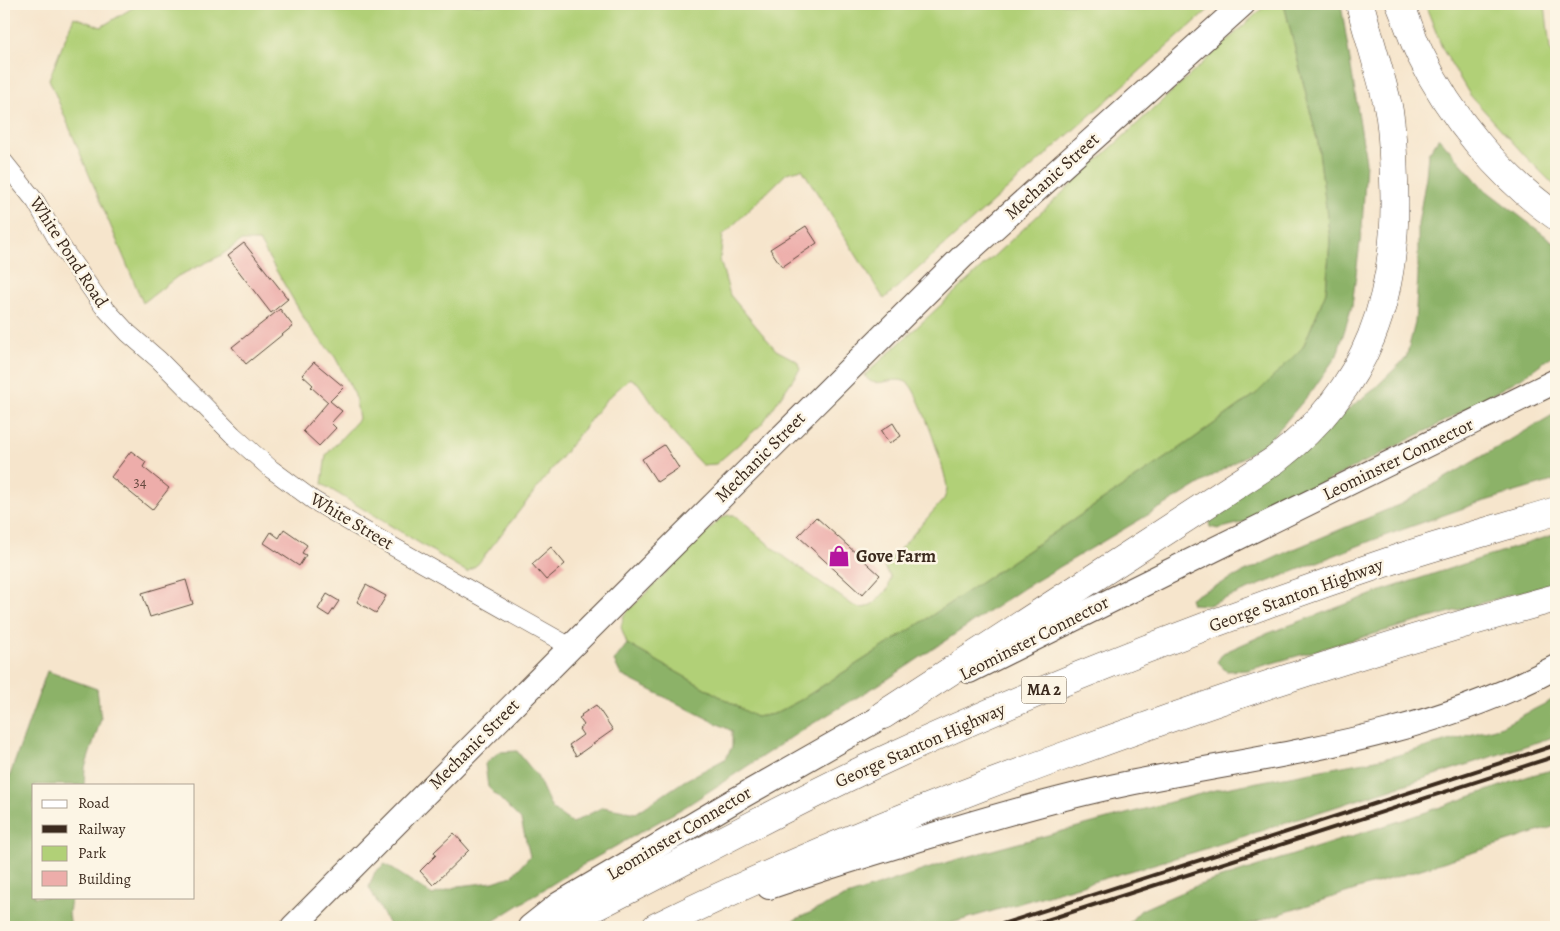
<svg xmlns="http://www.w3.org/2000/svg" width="1560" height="931" font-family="Alegreya,serif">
<rect width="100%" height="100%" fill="#fcf5e5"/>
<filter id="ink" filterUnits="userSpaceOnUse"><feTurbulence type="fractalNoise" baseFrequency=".02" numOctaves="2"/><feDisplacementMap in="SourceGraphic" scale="10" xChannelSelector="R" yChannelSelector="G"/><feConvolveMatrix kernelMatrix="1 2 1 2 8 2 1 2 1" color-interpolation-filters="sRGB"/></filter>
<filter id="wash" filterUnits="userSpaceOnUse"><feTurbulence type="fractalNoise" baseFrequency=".0096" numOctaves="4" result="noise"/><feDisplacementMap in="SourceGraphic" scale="20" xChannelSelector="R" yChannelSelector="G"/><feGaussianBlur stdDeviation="1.12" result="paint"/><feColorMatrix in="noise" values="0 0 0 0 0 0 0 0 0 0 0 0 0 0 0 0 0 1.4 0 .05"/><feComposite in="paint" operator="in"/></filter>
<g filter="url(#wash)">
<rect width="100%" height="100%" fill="#f6e5cc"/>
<g fill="#b1d077" stroke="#767d4a">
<polygon points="139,4 1215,4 884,299 802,169 787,173 723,235 720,260 730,295 776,350 797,361 800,369 762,424 716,464 702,465 676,437 638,383 630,378 605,401 478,564 467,572 322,484 326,455 359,419 355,395 335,357 308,325 259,241 241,241 220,256 178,276 143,303 49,79 74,17 101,27"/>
<path d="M 1267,4 L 1284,4 L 1318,143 L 1330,240 L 1326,292 L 1303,347 L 1257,393 L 1186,444 L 919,624 L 799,701 L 774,714 L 756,717 L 627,644 L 621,627 L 624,615 L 721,518 L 728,515 L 734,515 L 779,553 L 854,606 L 860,608 L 867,607 L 874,603 L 888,589 L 891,577 L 884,567 L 944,499 C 945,496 947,492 947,488 C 946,472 920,395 909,384 C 895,372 873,393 865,375 Z"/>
<polygon points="1425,4 1545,4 1550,49 1556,63 1556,187 1528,159 1470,95 1443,50"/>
</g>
<g fill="#8cb268" stroke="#646e43">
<polygon points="1284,4 1341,4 1366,162 1362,227 1352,306 1337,355 1312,391 1269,441 1180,496 1024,588 888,679 807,727 688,805 581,866 484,927 390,927 369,887 375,872 385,864 432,895 459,886 493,882 512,876 530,856 521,820 488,787 485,764 499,752 517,751 537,776 552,809 572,823 603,807 636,813 684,781 725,759 732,747 732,731 621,675 614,661 627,644 756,717 774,714 799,701 919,624 1186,444 1257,393 1303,347 1326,292 1330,240 1318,143"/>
<polygon points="1439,138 1483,188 1556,244 1556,353 1521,378 1432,428 1245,522 1218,529 1210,527 1208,517 1372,391 1406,358 1415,323 1418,275 1418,224 1426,177 1428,154"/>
<polygon points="1556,413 1556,480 1475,504 1373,540 1209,605 1192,604 1190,598 1287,552 1401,504"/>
<polygon points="1556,534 1556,582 1248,670 1226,671 1217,662 1223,653 1261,636 1384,590"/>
<polygon points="47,671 97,689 101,719 85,768 84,785 34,785 34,897 71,897 69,914 71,927 4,927 4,792"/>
<polygon points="1556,698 1556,736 1195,852 938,927 779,927 844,897 948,862 1215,790 1391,757 1502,726"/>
<polygon points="1556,769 1556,826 1239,927 1125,927 1141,910 1196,886 1412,817 1532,775"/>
</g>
<g id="blocks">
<g fill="#edadaa">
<polygon points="806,226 817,243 782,267 770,249"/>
<polygon points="244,243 288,299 271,313 227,256"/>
<polygon points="280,309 293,326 246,364 232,347"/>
<polygon points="314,362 344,387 330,401 342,411 331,423 336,428 319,446 303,431 328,402 311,387 313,385 302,375"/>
<polygon points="893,423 901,436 889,444 881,431"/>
<polygon points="664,445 679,468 657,482 642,459"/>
<polygon points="131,451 146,462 143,467 169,488 152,510 111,477"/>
<polygon points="816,517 880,575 862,595 798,536"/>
<polygon points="284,529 307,545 302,553 306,555 299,566 264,543 271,532 279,538"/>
<polygon points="551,547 565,564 546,580 532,564"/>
<polygon points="186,580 193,604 150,617 142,593"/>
<polygon points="366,585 386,596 376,613 357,602"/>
<polygon points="327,594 339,601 329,616 318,609"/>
<polygon points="596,705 613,730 576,756 569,745 583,735 579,729 584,725 579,718 582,716 581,715"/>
<polygon points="454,833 469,850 433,885 420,871 436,855 434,852"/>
</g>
</g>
</g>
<g filter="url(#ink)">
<use href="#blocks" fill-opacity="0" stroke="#574638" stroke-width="1"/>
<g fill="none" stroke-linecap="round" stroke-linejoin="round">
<g stroke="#574638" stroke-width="19">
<polyline id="street" points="4,162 36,202 61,246 103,306 128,333 159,360 233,435 271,469 313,500 353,524 571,647"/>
</g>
<g stroke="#574638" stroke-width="26">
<g id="secondary">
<path d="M 969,671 C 1164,573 1361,478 1556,381"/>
<path d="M 769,887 C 829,866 889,848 950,830 C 1007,813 1066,796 1125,784 C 1272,754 1422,740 1556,667"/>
<polyline points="293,927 571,647 963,256 1243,4"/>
<polyline points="530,927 559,904 737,799 899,707"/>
</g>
</g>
<g stroke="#574638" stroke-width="29">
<g id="highway">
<path d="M 1400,4 C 1407,20 1412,38 1420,54 C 1450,116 1499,176 1556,216"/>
<path d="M 883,715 L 1275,460 C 1368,389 1399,296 1394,181 C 1393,157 1393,130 1388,106 C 1380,72 1369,38 1360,4"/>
<path d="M 555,927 C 666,872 774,811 886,759 C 1053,682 1225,616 1399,558 C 1451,541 1504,527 1556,511"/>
<path d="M 656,927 C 786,863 920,809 1056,759 C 1221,698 1386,644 1556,598"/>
</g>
</g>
<use href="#street" stroke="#fff" stroke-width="18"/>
<use href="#secondary" stroke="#fff" stroke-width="24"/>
<use href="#highway" stroke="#fff" stroke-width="28"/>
<g stroke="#3b2a1e" stroke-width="4">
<polyline points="993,927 1556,745"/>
<polyline points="1025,927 1556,756"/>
</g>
</g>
</g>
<defs>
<g id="shop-bare" transform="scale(1.725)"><path d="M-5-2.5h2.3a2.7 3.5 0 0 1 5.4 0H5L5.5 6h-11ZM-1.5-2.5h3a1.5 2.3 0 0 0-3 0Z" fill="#b5179e" stroke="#fcf5e5" stroke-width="2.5" paint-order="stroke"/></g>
</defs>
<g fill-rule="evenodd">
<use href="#shop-bare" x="839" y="556"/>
</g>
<g text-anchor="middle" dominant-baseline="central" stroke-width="5" stroke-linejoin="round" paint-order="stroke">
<g font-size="15" fill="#684b41">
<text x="140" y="482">34</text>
</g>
<rect fill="#fcf5e5" stroke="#75675a" stroke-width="1" x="1021.5" y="676.5" width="45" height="27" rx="4"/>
<g font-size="16" font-weight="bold" fill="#3b2a1e">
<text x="1044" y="690">MA 2</text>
</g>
<g font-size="18" fill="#3b2a1e" stroke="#fcf5e5">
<text transform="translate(1052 176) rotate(-42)">Mechanic Street</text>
<text transform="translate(69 252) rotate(57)">White Pond Road</text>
<text transform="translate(760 457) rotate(-45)">Mechanic Street</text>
<text transform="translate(1398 459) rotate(-26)">Leominster Connector</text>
<text transform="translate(352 521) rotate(31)">White Street</text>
<text transform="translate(1296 595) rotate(-20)">George Stanton Highway</text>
<text transform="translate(1034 638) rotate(-27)">Leominster Connector</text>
<text transform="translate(474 744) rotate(-45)">Mechanic Street</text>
<text transform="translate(920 745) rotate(-24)">George Stanton Highway</text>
<text transform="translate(679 833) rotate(-31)">Leominster Connector</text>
</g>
<g font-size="18" font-weight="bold" fill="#3b2a1e" stroke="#fcf5e5" text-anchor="start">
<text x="856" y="556">Gove Farm</text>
</g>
</g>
<rect width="1560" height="931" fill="none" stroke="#fcf5e5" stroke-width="20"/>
<rect x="32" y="784" width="162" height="115" fill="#fcf5e5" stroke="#afa495"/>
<rect x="42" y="800" width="25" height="8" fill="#ffffff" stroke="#afa495"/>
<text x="78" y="808" font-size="15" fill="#3b2a1e">Road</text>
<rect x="42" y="825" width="25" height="8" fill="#3b2a1e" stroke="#afa495"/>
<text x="78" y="834" font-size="15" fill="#3b2a1e">Railway</text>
<rect x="42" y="846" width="25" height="15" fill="#b1d077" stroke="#afa495"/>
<text x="78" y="858" font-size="15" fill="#3b2a1e">Park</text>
<rect x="42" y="871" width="25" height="15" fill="#edadaa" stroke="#afa495"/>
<text x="78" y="884" font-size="15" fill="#3b2a1e">Building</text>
</svg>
